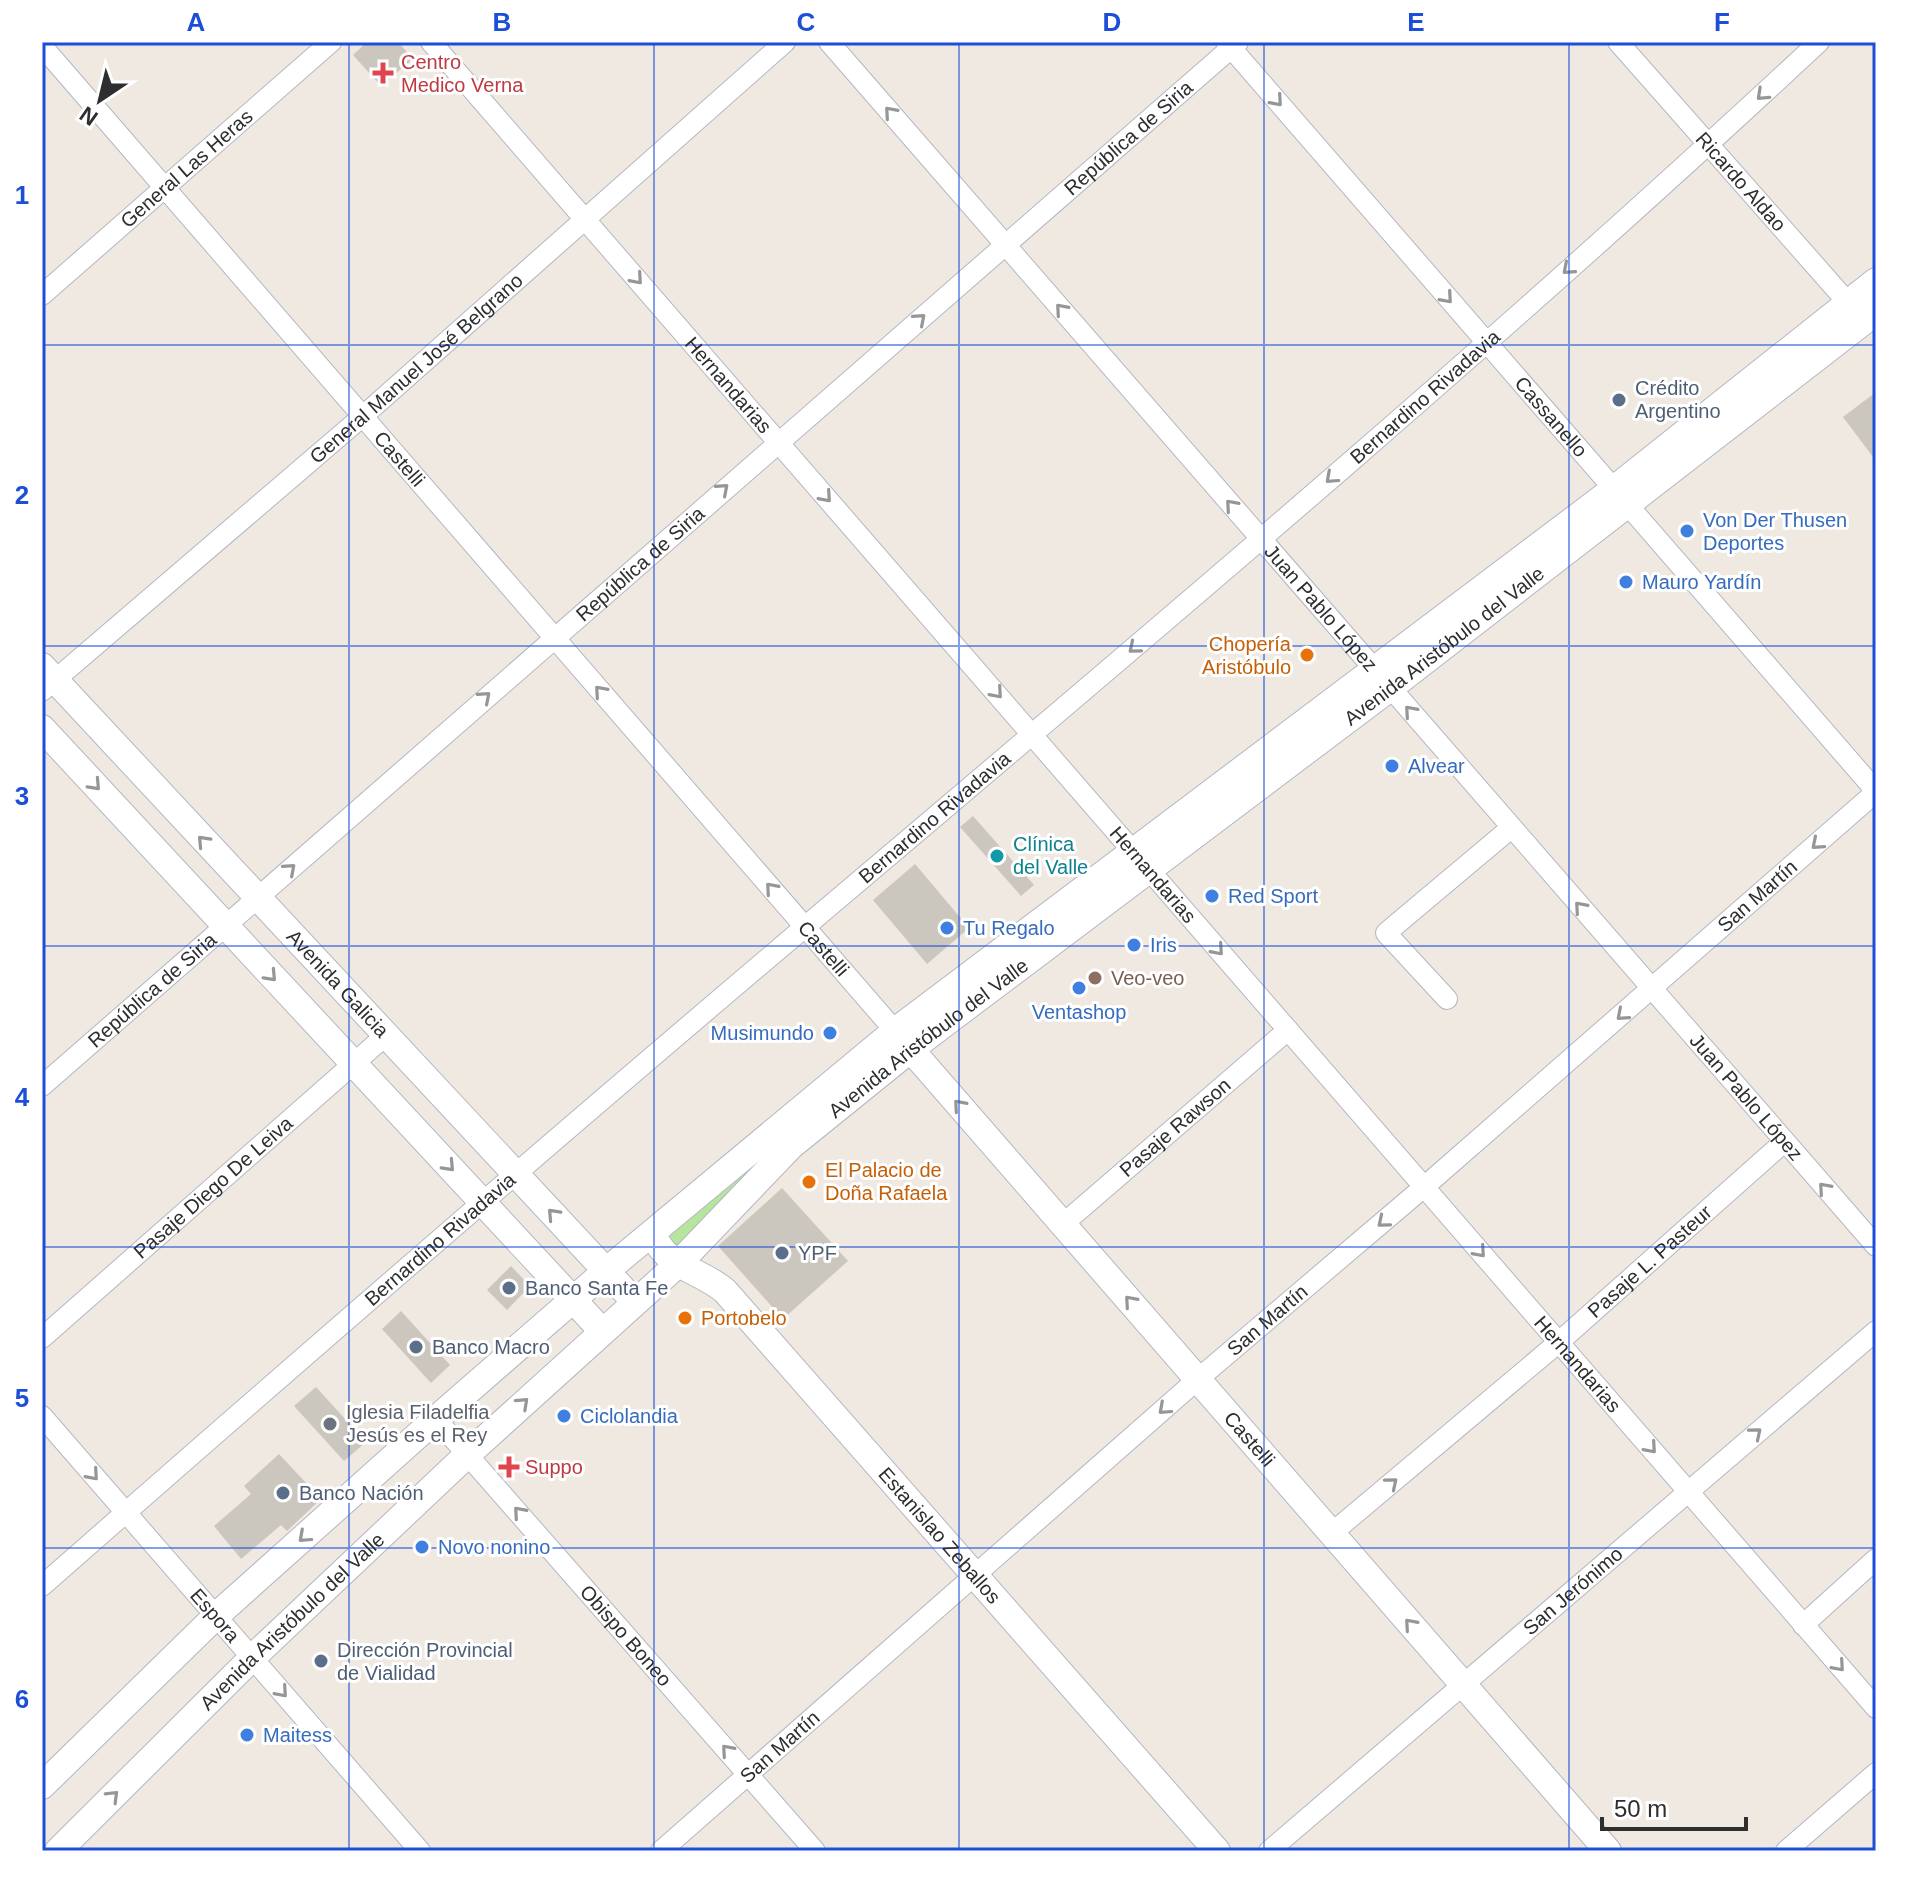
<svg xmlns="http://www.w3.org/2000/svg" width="1918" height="1893" font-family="Arial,sans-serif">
<rect width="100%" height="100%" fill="#efe9e1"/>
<polygon fill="#b6e59e" points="797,1127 685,1250 669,1245 667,1230"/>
<g fill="#cbc7bf">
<polygon points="367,42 398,42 413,59 381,86 353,55"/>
<polygon points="1876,392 1876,461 1843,417"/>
<polygon points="973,816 1034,885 1021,896 960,827"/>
<polygon points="915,864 969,928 927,964 873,900"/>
<polygon points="782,1188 848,1261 783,1319 718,1246"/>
<polygon points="511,1266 530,1286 507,1310 487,1290"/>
<polygon points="401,1311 450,1365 431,1383 382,1329"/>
<polygon points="316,1387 366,1442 344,1461 294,1406"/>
<polygon points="279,1454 321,1499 287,1531 281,1525 241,1559 214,1526 251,1494 244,1486"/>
</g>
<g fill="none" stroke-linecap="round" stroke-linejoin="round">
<g stroke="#b4b7c1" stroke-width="22">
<g id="street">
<path id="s1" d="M 431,42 L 1876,1708"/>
<path id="s2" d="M 829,42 L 1876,1246"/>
<path id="s3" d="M 1226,42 L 1876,791"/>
<path id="s4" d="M 1618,42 L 1857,313"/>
<path id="s5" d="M 42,46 L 895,1031"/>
<path id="s6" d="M 42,295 L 331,42"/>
<path id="s7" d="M 42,691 L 363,416 L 785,42"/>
<polyline points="1447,999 1386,933 1511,828"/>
<path id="s8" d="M 42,1086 L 1238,42"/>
<path id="s9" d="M 1063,1224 L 1288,1030"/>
<path id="s10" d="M 42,1338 L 385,1036"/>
<path id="s11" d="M 42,1416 L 420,1851"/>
<path id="s12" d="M 436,1419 L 815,1851"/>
<path id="s13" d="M 1332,1533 L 1559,1342 L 1784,1142"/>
<path id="s14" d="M 42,1586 C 297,1362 553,1140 812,921 C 1152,633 1493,346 1819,42"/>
<polyline points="1803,1625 1876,1559"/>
<path id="s15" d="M 661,1851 L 1198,1379 L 1424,1187 L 1876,792"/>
<path id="s16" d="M 1269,1851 L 1876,1331"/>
<polyline points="1786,1851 1876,1773"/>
</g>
</g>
<g stroke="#b4b7c1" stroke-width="28">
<g id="secondary">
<path id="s17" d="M 42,666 L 635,1302"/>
<polyline points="42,728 602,1331"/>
<path id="s18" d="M 899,1036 L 1608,1851"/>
<path id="s19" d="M 653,1233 C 664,1267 701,1270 725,1291 L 1217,1851"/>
<polyline points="42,1786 217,1615 436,1419 606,1271 895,1031 1614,489 1876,281"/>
<path id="s20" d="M 58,1851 L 252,1658 L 468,1454 L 678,1264 L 791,1146 L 911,1049 L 1390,688 L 1876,312"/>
</g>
</g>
<use href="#street" stroke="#fff" stroke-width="20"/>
<use href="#secondary" stroke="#fff" stroke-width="26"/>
</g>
<defs><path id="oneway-chevron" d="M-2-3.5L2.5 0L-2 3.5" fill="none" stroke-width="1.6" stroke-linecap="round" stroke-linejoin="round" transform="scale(2)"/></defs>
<g stroke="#969696">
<use href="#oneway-chevron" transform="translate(1762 95) rotate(137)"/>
<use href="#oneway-chevron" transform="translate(1277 101) rotate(49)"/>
<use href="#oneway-chevron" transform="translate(890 112) rotate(-131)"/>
<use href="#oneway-chevron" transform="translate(1568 269) rotate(139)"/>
<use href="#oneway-chevron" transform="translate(637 279) rotate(49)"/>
<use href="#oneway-chevron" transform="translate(1447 298) rotate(49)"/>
<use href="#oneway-chevron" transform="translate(1061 309) rotate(-131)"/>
<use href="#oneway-chevron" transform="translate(920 319) rotate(-41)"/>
<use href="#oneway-chevron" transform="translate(1331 478) rotate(138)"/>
<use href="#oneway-chevron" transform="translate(723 489) rotate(-41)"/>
<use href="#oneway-chevron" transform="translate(826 497) rotate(49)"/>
<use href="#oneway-chevron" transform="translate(1231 505) rotate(-131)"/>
<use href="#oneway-chevron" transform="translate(1134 648) rotate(140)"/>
<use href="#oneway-chevron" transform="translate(600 691) rotate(-131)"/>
<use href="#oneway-chevron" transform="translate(997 693) rotate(49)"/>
<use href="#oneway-chevron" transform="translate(485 697) rotate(-41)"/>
<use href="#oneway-chevron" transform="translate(1410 711) rotate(-131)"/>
<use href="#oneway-chevron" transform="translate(95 785) rotate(47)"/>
<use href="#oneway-chevron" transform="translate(203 841) rotate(-133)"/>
<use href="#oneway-chevron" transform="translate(1817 844) rotate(139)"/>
<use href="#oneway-chevron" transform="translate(290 869) rotate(-41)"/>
<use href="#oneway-chevron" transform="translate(771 888) rotate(-131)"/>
<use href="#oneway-chevron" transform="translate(1580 907) rotate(-131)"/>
<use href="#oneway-chevron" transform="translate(1218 950) rotate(49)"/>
<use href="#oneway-chevron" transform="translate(271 976) rotate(47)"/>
<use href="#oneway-chevron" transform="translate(1622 1015) rotate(139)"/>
<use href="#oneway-chevron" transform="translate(959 1105) rotate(-131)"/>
<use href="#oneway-chevron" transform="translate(449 1166) rotate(47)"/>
<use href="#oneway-chevron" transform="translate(1824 1188) rotate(-131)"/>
<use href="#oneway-chevron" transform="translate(553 1214) rotate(-133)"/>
<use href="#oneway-chevron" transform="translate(1383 1222) rotate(140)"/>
<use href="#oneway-chevron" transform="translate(1480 1252) rotate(49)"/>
<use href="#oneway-chevron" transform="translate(1130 1301) rotate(-131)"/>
<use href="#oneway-chevron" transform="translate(523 1403) rotate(-43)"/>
<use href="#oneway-chevron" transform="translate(1164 1409) rotate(138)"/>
<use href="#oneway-chevron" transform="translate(1756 1433) rotate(-40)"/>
<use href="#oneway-chevron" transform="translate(1651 1448) rotate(49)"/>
<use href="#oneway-chevron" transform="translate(93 1475) rotate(49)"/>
<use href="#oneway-chevron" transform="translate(1392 1483) rotate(-40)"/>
<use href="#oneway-chevron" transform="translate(519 1512) rotate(-131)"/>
<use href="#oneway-chevron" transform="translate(304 1537) rotate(138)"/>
<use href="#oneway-chevron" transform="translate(1410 1624) rotate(-131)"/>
<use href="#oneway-chevron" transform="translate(1839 1666) rotate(49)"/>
<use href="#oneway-chevron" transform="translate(282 1692) rotate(49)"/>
<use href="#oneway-chevron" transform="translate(727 1750) rotate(-131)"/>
<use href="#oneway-chevron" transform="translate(113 1796) rotate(-45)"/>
</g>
<path fill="none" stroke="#1d4ed8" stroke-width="2" stroke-opacity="0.55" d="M 349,42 L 349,1851M 654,42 L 654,1851M 959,42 L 959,1851M 1264,42 L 1264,1851M 1569,42 L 1569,1851M 42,345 L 1876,345M 42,646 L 1876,646M 42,946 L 1876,946M 42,1247 L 1876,1247M 42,1548 L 1876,1548"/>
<g fill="#e0444e" stroke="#fff" stroke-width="3">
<path d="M379 61h8v8h8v8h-8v8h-8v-8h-8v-8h8z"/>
<path d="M505 1455h8v8h8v8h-8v8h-8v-8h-8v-8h8z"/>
</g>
<g fill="#5c6f8a" stroke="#fff" stroke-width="3">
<circle cx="1619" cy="400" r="8"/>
<circle cx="782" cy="1253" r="8"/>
<circle cx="509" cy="1288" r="8"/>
<circle cx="416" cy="1347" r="8"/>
<circle cx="283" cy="1493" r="8"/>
<circle cx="321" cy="1661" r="8"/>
</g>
<g fill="#3f7fe0" stroke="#fff" stroke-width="3">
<circle cx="1687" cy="531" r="8"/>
<circle cx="1626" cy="582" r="8"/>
<circle cx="1392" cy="766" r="8"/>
<circle cx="1212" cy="896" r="8"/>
<circle cx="947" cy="928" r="8"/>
<circle cx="1134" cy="945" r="8"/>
<circle cx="1079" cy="988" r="8"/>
<circle cx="830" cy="1033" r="8"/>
<circle cx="564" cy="1416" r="8"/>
<circle cx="422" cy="1547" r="8"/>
<circle cx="247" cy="1735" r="8"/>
</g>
<g fill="#e8710a" stroke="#fff" stroke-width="3">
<circle cx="1307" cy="655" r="8"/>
<circle cx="809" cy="1182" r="8"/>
<circle cx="685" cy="1318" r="8"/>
</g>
<circle fill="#0f9aa8" stroke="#fff" stroke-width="3" cx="997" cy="856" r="8"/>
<circle fill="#8d6e63" stroke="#fff" stroke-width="3" cx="1095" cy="978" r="8"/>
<circle fill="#6b7280" stroke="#fff" stroke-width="3" cx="330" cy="1424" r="8"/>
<g text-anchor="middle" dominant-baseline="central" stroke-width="6" stroke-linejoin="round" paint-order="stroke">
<g font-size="20" fill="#be3a42" stroke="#fff" text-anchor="start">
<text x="401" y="62">Centro<tspan x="401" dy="23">Medico Verna</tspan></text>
<text x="525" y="1467">Suppo</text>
</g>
<g font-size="20" fill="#2e2e2e" stroke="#fff">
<text stroke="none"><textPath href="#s8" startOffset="1442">República de Siria</textPath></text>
<text stroke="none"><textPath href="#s6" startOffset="192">General Las Heras</textPath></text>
<text stroke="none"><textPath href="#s4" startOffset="186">Ricardo Aldao</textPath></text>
<text stroke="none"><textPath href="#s7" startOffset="494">General Manuel José Belgrano</textPath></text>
<text stroke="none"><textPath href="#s1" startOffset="454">Hernandarias</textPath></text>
<text stroke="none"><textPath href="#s14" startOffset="1824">Bernardino Rivadavia</textPath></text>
<text stroke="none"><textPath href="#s3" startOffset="496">Cassanello</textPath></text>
<text stroke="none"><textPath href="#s5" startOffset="546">Castelli</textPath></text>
<text stroke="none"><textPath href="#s8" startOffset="794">República de Siria</textPath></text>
<text stroke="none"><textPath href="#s2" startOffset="750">Juan Pablo López</textPath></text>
<text stroke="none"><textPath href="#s20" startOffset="1840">Avenida Aristóbulo del Valle</textPath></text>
<text stroke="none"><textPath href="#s14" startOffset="1178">Bernardino Rivadavia</textPath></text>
<text stroke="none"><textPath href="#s1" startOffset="1102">Hernandarias</textPath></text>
<text stroke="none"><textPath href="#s15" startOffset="1454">San Martín</textPath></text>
<text stroke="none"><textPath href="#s5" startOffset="1194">Castelli</textPath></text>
<text stroke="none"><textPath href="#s17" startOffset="434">Avenida Galicia</textPath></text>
<text stroke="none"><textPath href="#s8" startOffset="146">República de Siria</textPath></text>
<text stroke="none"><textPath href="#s20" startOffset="1192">Avenida Aristóbulo del Valle</textPath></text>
<text stroke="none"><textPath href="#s2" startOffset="1398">Juan Pablo López</textPath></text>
<text stroke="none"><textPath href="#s9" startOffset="148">Pasaje Rawson</textPath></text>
<text stroke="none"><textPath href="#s10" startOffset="228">Pasaje Diego De Leiva</textPath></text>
<text stroke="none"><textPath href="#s14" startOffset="528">Bernardino Rivadavia</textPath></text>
<text stroke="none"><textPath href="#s13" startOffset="418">Pasaje L. Pasteur</textPath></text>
<text stroke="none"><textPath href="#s15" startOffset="806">San Martín</textPath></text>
<text stroke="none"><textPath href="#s1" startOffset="1750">Hernandarias</textPath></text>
<text stroke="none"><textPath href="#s18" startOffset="534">Castelli</textPath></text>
<text stroke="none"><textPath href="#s19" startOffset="420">Estanislao Zeballos</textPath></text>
<text stroke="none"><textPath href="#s16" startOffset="400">San Jerónimo</textPath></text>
<text stroke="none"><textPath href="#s11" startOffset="264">Espora</textPath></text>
<text stroke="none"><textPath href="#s20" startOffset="328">Avenida Aristóbulo del Valle</textPath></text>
<text stroke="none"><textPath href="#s12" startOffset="288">Obispo Boneo</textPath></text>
<text stroke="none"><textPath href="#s15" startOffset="158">San Martín</textPath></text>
</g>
<g font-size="20" fill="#4e5e75" stroke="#fff" text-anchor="start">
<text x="1635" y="388">Crédito<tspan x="1635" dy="23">Argentino</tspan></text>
<text x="798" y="1253">YPF</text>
<text x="525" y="1288">Banco Santa Fe</text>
<text x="432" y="1347">Banco Macro</text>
<text x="299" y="1493">Banco Nación</text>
<text x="337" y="1650">Dirección Provincial<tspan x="337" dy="23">de Vialidad</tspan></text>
</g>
<g font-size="20" fill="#366cbe" stroke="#fff" text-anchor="start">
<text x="1703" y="520">Von Der Thusen<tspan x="1703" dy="23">Deportes</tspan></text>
<text x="1642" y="582">Mauro Yardín</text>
<text x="1408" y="766">Alvear</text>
<text x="1228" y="896">Red Sport</text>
<text x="963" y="928">Tu Regalo</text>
<text x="1150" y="945">Iris</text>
<text x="1079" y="1012" text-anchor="middle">Ventashop</text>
<text x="814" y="1033" text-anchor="end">Musimundo</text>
<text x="580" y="1416">Ciclolandia</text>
<text x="438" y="1547">Novo nonino</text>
<text x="263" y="1735">Maitess</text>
</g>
<g font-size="20" fill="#c56008" stroke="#fff" text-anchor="start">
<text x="1291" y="644" text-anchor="end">Chopería<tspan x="1291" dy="23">Aristóbulo</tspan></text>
<text x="825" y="1170">El Palacio de<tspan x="825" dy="23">Doña Rafaela</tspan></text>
<text x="701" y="1318">Portobelo</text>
</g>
<g font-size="20" fill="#0d838f" stroke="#fff" text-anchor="start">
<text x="1013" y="844">Clínica<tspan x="1013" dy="23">del Valle</tspan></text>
</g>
<g font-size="20" fill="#785e54" stroke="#fff" text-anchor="start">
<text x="1111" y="978">Veo-veo</text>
</g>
<g font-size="20" fill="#5b616d" stroke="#fff" text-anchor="start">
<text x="346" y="1412">Iglesia Filadelfia<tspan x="346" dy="23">Jesús es el Rey</tspan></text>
</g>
</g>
<rect width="1918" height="1893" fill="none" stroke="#ffffff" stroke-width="88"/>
<g transform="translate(100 100) rotate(215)" stroke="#ffffff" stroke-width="6" paint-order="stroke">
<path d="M0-6L14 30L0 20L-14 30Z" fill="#2e2e2e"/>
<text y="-12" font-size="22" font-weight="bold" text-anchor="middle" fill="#2e2e2e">N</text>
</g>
<path d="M1602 1817v12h144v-12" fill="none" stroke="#2e2e2e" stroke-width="4"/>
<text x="1614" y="1817" font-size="24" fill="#2e2e2e" stroke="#ffffff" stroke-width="6" paint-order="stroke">50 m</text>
<rect x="44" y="44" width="1830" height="1805" fill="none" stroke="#1d4ed8" stroke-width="3"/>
<g font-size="26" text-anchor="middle" font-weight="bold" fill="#1d4ed8">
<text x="196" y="31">A</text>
<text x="502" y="31">B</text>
<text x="806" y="31">C</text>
<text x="1112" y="31">D</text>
<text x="1416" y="31">E</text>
<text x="1722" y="31">F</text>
<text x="22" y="204">1</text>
<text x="22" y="504">2</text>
<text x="22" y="805">3</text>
<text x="22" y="1106">4</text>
<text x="22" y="1407">5</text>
<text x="22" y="1708">6</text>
</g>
</svg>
